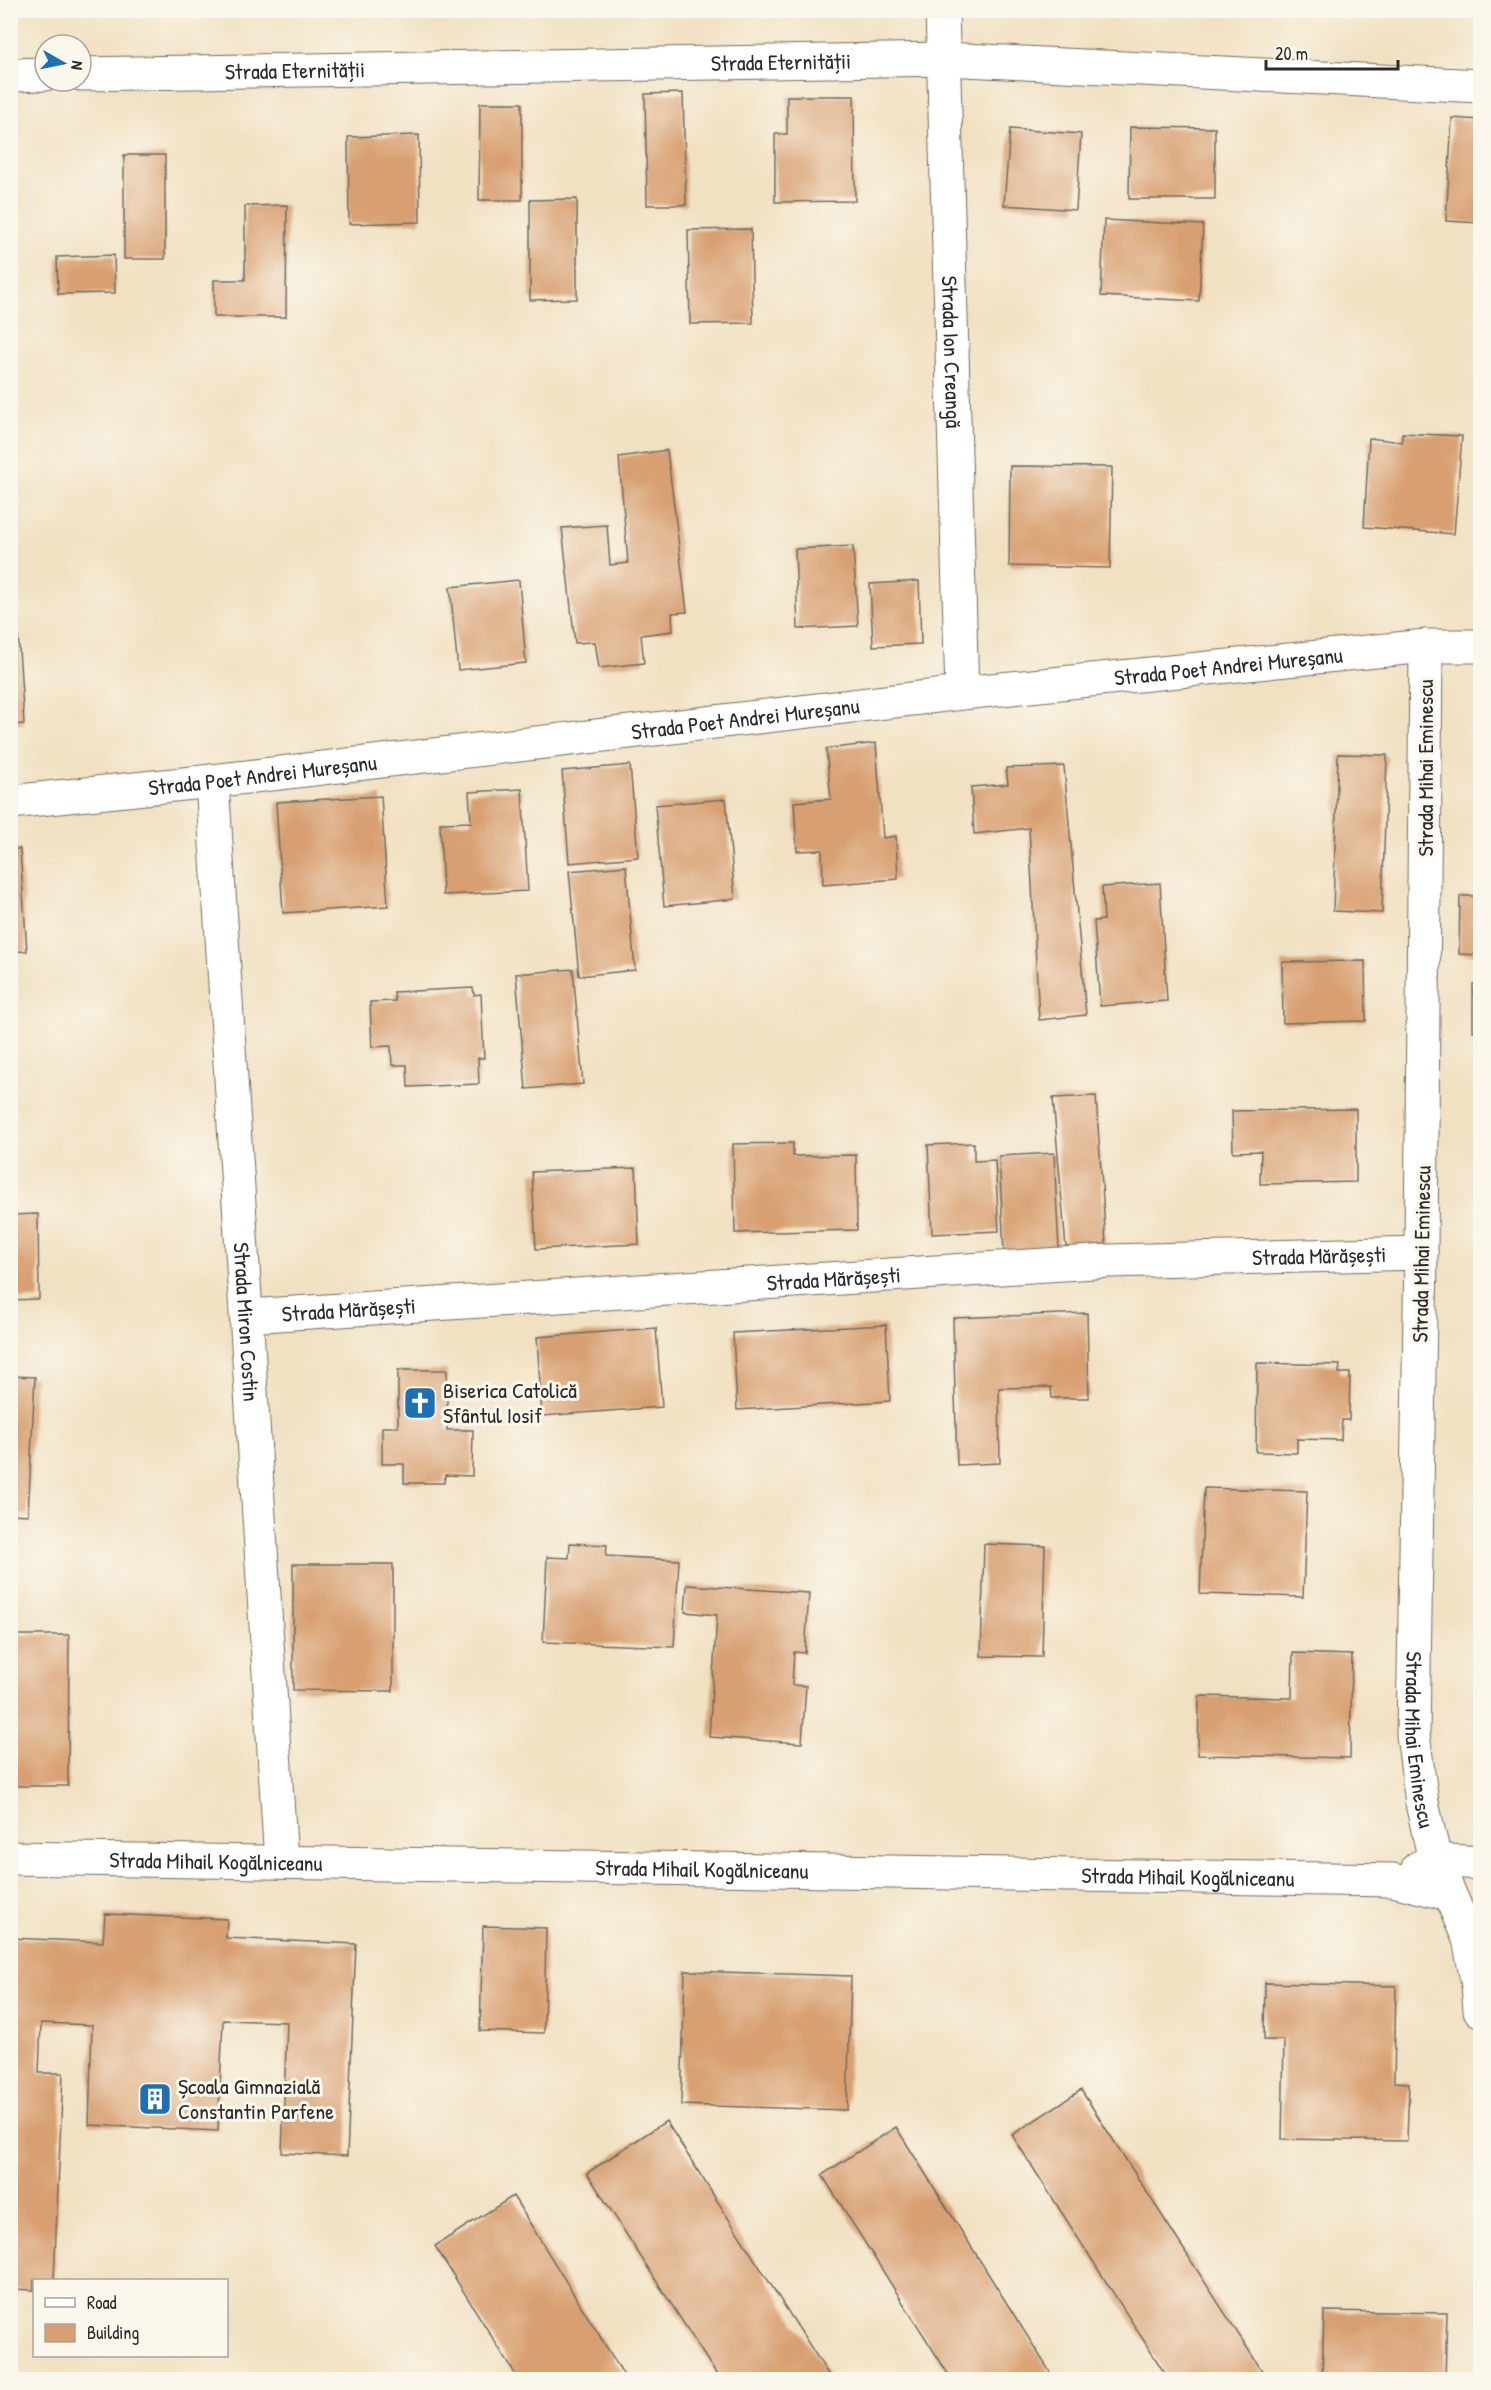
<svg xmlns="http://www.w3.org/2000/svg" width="1491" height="2390" font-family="'Patrick Hand',sans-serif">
<rect width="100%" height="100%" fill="#fbf7ec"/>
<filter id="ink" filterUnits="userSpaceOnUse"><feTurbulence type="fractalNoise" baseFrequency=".0167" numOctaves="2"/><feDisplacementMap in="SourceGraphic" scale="12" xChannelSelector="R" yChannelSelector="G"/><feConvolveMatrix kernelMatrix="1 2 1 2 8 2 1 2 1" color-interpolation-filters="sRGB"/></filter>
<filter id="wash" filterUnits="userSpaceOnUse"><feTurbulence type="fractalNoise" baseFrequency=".008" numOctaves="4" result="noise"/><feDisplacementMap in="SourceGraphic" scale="24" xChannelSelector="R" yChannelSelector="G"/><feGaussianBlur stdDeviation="1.35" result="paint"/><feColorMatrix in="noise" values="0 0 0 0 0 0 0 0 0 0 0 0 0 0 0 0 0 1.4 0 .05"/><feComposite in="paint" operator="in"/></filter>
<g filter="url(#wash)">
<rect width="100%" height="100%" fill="#f1e1c3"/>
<g id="blocks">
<g fill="#d8a072">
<polygon points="683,93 686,205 647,205 645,94"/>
<polygon points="787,96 854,96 855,201 775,202 775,134 787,134"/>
<polygon points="480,103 522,103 522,200 479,200"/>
<polygon points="1452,118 1480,120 1480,223 1446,221"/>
<polygon points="1130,127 1215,128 1215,199 1129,199"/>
<polygon points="1010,129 1081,134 1076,210 1004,205"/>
<polygon points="419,135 420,222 349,224 348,137"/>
<rect x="124" y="155" width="41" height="104"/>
<polygon points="577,199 577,299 530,300 530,200"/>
<polygon points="287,205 286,317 214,317 214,280 245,280 245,206"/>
<polygon points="1104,220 1203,225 1199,301 1101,296"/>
<polygon points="751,229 753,323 690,324 688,230"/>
<polygon points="114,255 115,293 58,294 57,257"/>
<polygon points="1402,433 1462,436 1454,534 1364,527 1369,438 1402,442"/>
<polygon points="667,450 687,612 672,613 673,631 641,635 644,663 599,668 595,642 575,643 562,528 607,525 610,565 628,563 619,457"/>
<polygon points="1010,466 1112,467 1110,568 1009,566"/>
<polygon points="853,546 858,626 798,629 795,549"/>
<polygon points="10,559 13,559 24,724 10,725"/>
<polygon points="519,580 526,663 458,670 450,587"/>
<polygon points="919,581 921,644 873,646 870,584"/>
<polygon points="876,743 883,838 896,836 898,879 823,885 822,850 797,851 794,802 831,799 826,749"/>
<polygon points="1338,754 1387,755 1382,913 1333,911"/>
<polygon points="630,765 638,857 569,863 562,771"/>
<polygon points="1064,766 1086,1015 1039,1020 1029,828 974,834 971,787 1008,784 1006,768"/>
<polygon points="522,789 528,891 443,895 440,823 471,822 469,792"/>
<polygon points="381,796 388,906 283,913 276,802"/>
<polygon points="726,799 735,899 664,906 655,805"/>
<polygon points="10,849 20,849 27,951 10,952"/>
<polygon points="626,866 635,970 579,976 569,871"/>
<polygon points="1160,883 1167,1001 1100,1006 1094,921 1104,920 1102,887"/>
<polygon points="1460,896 1480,896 1480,955 1459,954"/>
<polygon points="1365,961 1366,1021 1283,1023 1282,962"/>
<polygon points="573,969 583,1084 526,1089 516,974"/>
<rect x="1473" y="984" width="7" height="47"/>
<polygon points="473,988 474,995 481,994 484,1058 478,1058 479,1084 408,1087 407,1065 392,1065 391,1046 372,1047 370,1002 395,1001 394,992"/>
<polygon points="1096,1096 1106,1244 1066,1248 1053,1098"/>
<polygon points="1356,1109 1356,1182 1260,1184 1261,1151 1233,1152 1232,1111"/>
<polygon points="793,1143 793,1156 856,1155 857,1230 735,1233 733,1144"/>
<polygon points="974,1143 974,1161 995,1160 999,1231 932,1234 928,1145"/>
<polygon points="1054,1153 1059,1250 1004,1252 999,1156"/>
<polygon points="636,1168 639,1244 536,1249 532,1172"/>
<polygon points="38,1214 39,1299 10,1300 10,1215"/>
<polygon points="1087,1313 1089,1398 1052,1398 1051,1387 999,1388 1000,1463 957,1465 953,1318"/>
<polygon points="886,1325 890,1401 737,1410 733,1333"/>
<polygon points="656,1328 662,1407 542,1416 537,1337"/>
<polygon points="1257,1363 1340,1365 1339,1373 1350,1373 1349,1420 1342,1420 1341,1440 1297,1439 1297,1453 1256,1452"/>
<polygon points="398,1370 447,1370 447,1430 473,1430 472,1476 445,1475 444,1483 404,1483 404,1464 382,1464 382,1427 398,1427"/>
<polygon points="10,1376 35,1377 28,1515 10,1514"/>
<polygon points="1204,1488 1307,1491 1303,1597 1200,1594"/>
<polygon points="570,1543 607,1545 606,1556 679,1560 674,1647 543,1642 547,1557 569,1558"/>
<polygon points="984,1544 1045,1546 1042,1657 981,1656"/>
<polygon points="293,1564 393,1564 393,1691 293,1690"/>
<polygon points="687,1585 809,1593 805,1653 794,1652 792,1685 806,1686 802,1743 709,1737 717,1615 685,1612"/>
<polygon points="10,1635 69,1635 68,1786 10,1786"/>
<polygon points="1293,1653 1352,1655 1350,1758 1198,1755 1199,1696 1292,1698"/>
<polygon points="105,1914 227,1919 226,1938 356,1944 347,2156 282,2153 287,2022 223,2020 218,2131 89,2125 92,2025 41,2023 39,2073 63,2073 54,2280 34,2280 34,2290 10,2289 10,1938 103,1942"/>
<polygon points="483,1926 546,1928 544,2033 480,2031"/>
<polygon points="685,1971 851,1976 847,2110 681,2105"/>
<polygon points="1265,1983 1396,1986 1394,2082 1409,2083 1407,2141 1282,2139 1284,2040 1264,2040"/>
<polygon points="1081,2090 1268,2380 1169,2380 1012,2135"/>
<polygon points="666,2121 832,2380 720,2380 587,2173"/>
<polygon points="896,2127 1055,2380 952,2380 822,2175"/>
<polygon points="513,2196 627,2380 519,2380 435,2246"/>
<polygon points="1324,2311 1447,2313 1445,2380 1322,2380"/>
</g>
</g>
</g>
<g filter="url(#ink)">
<use href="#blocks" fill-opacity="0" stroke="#706b60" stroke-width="1.5"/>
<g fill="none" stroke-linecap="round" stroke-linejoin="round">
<g stroke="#706b60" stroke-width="35">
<g id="minor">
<path id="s1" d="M 942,10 L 962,693"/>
<path id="s2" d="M 81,74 L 945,59 L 1480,86"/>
<polyline points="10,75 45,74"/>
<path id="s3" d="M 1426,646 L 1421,1253 L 1413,1734 L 1422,1803 L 1435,1860 L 1469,1939 L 1478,1985 L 1480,2010"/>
<path id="s4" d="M 212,781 L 281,1861"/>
<path id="s5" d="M 10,802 L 212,781 L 962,693 L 1426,646 L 1480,646"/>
<path id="s6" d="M 247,1316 L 1109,1261 L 1421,1253"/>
<path id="s7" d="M 10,1858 L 1393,1880 L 1449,1894"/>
<polyline points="1418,1868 1435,1860 1480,1863"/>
</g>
</g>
<use href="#minor" stroke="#fff" stroke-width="33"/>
</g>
</g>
<defs>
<g id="church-square" transform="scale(1.725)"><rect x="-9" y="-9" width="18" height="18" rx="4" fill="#1f6fb2" stroke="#fbf7ec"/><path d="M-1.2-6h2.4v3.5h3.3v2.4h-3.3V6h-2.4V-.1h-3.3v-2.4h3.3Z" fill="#fff"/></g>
<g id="building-square" transform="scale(1.725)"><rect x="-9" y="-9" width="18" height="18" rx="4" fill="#1f6fb2" stroke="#fbf7ec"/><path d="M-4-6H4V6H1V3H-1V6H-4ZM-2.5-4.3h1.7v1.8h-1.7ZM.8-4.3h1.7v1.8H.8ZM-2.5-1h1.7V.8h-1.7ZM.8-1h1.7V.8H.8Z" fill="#fff"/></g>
</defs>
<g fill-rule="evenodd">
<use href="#church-square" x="420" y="1403"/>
<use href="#building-square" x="155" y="2099"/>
</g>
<g text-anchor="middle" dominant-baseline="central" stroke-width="6" stroke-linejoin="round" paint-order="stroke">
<g font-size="22" fill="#2b2b2b" stroke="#fbf7ec">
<text stroke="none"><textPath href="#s2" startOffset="700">Strada Eternității</textPath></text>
<text stroke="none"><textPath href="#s2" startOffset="214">Strada Eternității</textPath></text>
<text stroke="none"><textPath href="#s1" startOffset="342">Strada Ion Creangă</textPath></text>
<text stroke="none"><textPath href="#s5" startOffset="1226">Strada Poet Andrei Mureșanu</textPath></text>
<text stroke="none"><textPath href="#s5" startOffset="740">Strada Poet Andrei Mureșanu</textPath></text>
<text transform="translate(1425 768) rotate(-90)">Strada Mihai Eminescu</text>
<text stroke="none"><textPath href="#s5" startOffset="254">Strada Poet Andrei Mureșanu</textPath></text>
<text transform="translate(1421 1254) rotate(-89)">Strada Mihai Eminescu</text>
<text stroke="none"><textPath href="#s6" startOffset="1074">Strada Mărășești</textPath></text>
<text stroke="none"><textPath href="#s6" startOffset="588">Strada Mărășești</textPath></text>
<text stroke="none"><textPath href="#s6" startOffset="102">Strada Mărășești</textPath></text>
<text stroke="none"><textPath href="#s4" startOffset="542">Strada Miron Costin</textPath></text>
<text stroke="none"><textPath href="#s3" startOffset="1094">Strada Mihai Eminescu</textPath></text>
<text stroke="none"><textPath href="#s7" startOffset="206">Strada Mihail Kogălniceanu</textPath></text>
<text stroke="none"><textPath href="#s7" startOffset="692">Strada Mihail Kogălniceanu</textPath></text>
<text stroke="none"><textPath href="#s7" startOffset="1178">Strada Mihail Kogălniceanu</textPath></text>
</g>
<g font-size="22" fill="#2b2b2b" stroke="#fbf7ec" text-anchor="start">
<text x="443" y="1390">Biserica Catolică<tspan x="443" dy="25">Sfântul Iosif</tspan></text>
<text x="178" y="2086">Școala Gimnazială<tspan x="178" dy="25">Constantin Parfene</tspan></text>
</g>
</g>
<rect width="1491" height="2390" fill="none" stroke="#fbf7ec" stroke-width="36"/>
<rect x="33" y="2279" width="195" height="78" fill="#fbf7ec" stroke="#a8a59f" stroke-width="1.5"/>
<rect x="45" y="2298" width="30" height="9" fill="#ffffff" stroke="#a8a59f" stroke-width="1.5"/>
<text x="87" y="2309" font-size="18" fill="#2b2b2b">Road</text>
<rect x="45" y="2324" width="30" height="18" fill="#d8a072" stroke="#a8a59f" stroke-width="1.5"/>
<text x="87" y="2339" font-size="18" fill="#2b2b2b">Building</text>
<g transform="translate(63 63) rotate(99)"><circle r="28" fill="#fbf7ec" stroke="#a8a59f" stroke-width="1.5"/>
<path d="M0-4.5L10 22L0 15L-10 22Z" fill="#1f6fb2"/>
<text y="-9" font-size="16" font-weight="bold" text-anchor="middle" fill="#2b2b2b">N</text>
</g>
<path d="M1266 60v9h132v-9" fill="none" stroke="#2b2b2b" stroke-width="3"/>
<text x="1275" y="60" font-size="18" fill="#2b2b2b" stroke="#fbf7ec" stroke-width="4.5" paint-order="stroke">20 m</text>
</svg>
